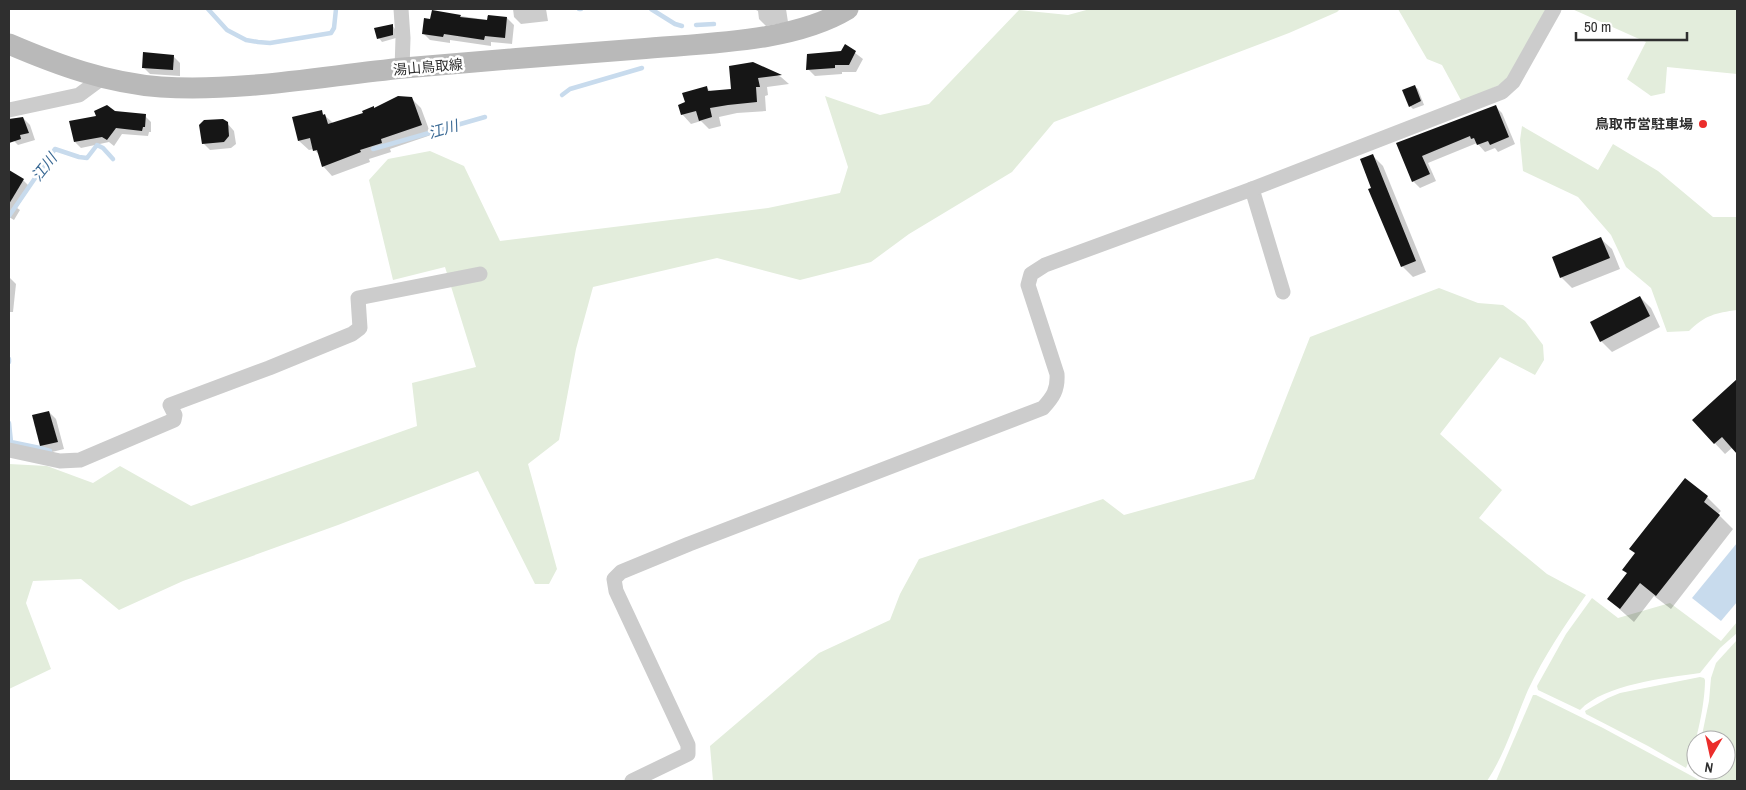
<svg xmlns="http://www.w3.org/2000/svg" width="1746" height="790" font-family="'Archivo Narrow','Noto Sans JP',sans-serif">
<rect width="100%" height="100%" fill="#fff"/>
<g fill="#e3eddc">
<polygon points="1090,9 1340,9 1337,12 1289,33 1054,122 1012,172 909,234 871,262 800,280 717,258 593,287 576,349 559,440 528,464 557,569 549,584 535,584 478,471 338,525 183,581 119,610 81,579 33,581 26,603 51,669 9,689 9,464 47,466 93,483 120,466 191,506 417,426 412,383 476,367 445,267 393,280 369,180 388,159 430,151 464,166 500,241 768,208 840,193 848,167 825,96 880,115 929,104 1019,10 1068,15"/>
<polygon points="1398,9 1549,9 1506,82 1462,102 1442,65 1427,59"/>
<polygon points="1572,9 1737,9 1737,74 1667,67 1665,93 1651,96 1627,79 1646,42"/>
<path d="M 1522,126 L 1598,170 L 1613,144 L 1658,171 L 1713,217 L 1737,217 L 1737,310 C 1716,313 1705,315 1689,331 L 1667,332 L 1651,288 L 1626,267 L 1611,235 L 1578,197 L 1523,171 L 1520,140 Z"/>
<path d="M 1439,288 L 1478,303 L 1503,305 L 1525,321 L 1543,345 L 1544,360 L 1535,375 L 1500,357 L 1440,434 L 1502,490 L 1479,518 L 1547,574 L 1586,595 C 1565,625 1544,656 1528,690 C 1515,720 1505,754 1487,781 L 713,781 L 710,746 L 819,653 L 890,620 L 900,594 L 919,559 L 1103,499 L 1124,515 L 1254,479 L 1310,337 Z"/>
<path d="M 1592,598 L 1618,618 L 1670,603 L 1721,641 L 1737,622 L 1737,633 L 1720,648 L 1700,673 C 1665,678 1605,684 1580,710 L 1538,690 L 1537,686 L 1566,634 Z"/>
<polygon points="1737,640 1737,781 1713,781 1693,773 1693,770 1696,760 1696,770 1726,770 1726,740 1701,740 1709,701 1711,678 1716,663"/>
<path d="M 1700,677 L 1704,678 L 1705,680 C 1705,705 1696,746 1686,768 L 1648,746 L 1586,714 L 1585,711 L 1608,698 L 1620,693 Z"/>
<polygon points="1533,695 1536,695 1603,728 1701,781 1496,781"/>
</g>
<polygon fill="#c8dbed" points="1737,543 1737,602 1721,621 1692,598"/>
<g fill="#0003">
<polygon points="513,9 546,9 548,21 521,24 514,17"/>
<polygon points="754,9 786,9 788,22 766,26 759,19 758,11"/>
<polygon points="433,12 488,20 487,16 507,18 514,25 512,44 491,42 491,46 450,40 450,43 430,40 423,33 432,20"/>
<polygon points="392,25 395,29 396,38 382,42 379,38"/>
<polygon points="846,46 863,59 856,72 842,72 842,74 815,76 808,69 842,52"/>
<polygon points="173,56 180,63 180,76 150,74 143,67"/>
<polygon points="752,63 781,77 789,84 767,87 768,95 765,96 766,111 737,113 719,117 721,126 709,129 701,121 691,124 682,114 686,103 707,88 711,92 733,90"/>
<polygon points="1414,86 1418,89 1424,105 1413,109 1410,106"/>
<polygon points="411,98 421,108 431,135 390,149 391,152 369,159 370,162 332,176 323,166 320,156 314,149 309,150 299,141 321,112 333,123 365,114 374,108 375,109"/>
<polygon points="1495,106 1502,113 1515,144 1498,152 1495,148 1485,152 1477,143 1428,163 1436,181 1420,188 1413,181 1398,144"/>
<polygon points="115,113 145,116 151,122 151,132 149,132 148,136 122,134 114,146 109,142 81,148 75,142 98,117"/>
<polygon points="23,118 30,125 35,140 18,145 11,138 9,122"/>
<polygon points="227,123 234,131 236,144 231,148 210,150 203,143"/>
<polygon points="1372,155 1383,166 1426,272 1413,277 1402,266 1372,188"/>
<polygon points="9,171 23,180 30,187 17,208 20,210 14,220 9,217"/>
<polygon points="1601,239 1612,249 1620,269 1572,288 1561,277"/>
<polygon points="9,277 16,284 13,312 9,312"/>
<polygon points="1640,297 1651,308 1660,327 1612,352 1601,341"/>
<polygon points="1737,381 1737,452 1733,447 1725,454 1693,420"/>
<polygon points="49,412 56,419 64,449 48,453 41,446 33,416"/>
<polygon points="1707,497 1721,511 1718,514 1733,529 1671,609 1654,596 1634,622 1608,599"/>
</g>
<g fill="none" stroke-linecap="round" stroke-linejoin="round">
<g stroke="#c8dbed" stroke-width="4.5">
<polyline points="208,9 227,30 246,40 258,42 270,43 331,33 334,28 336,9"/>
<polyline points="579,9 581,9"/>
<polyline points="651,9 675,24 682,26"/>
<polyline points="696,25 714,24"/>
<polyline points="562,95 570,89 642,68"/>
<polyline points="373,149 485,117"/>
<polyline points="9,216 55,149 79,157 87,158 97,145 103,148 113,159"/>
<polyline points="9,359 9,362"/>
<polyline points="9,423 11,442 40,448 50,451"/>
</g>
</g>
<g fill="#161616">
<polygon points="432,10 461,15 460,17 487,20 488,15 507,17 505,38 485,36 484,40 444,34 443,37 422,34 424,18 430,19"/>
<polygon points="393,24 393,35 377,39 374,28"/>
<polygon points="845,44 856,51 849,65 835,65 835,68 806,70 807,54 841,51"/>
<polygon points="143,52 174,55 173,70 142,68"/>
<polygon points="753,62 782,75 758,78 760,87 756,87 757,102 728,105 710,108 712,117 699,121 696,111 681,115 678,105 685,102 682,93 707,86 708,91 731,89 729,66"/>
<polygon points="1415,85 1421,101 1409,107 1402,90"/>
<polygon points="398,96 412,97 422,125 381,139 382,143 360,150 361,152 322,167 317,150 313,151 310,138 298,141 292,117 322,110 323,115 325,114 328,124 363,113 362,111 374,106 374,108"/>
<polygon points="107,105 115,111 146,114 145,127 143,127 142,131 116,128 107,140 102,137 74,142 69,121 96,116 94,111"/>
<polygon points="1496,105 1509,137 1490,145 1488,141 1477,145 1474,138 1471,139 1470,136 1422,156 1430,174 1412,182 1396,143"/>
<polygon points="23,117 29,133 20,135 21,139 9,143 9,119"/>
<polygon points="223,119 228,122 229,136 224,142 202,144 199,125 204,120"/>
<polygon points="1373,154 1416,261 1401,267 1368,189 1371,188 1360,159"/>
<polygon points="9,170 24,179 9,204"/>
<polygon points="1601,237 1610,258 1560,278 1552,257"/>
<polygon points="1640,296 1650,316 1600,342 1590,322"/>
<polygon points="1737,379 1737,454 1722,437 1714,444 1692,420"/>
<polygon points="49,411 58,442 40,446 32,415"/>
<polygon points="1685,478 1708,496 1704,502 1720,515 1656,596 1640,583 1620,609 1607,599 1627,573 1622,570 1635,553 1629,549"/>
</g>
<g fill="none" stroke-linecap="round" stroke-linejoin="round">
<g stroke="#ccc" stroke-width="15">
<polyline points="401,9 403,38 402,69"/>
<polyline points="9,110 79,95 102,78"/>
<polyline points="1252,189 1283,292"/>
<polyline points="9,450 60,461 80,460 174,420 175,415 170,405 269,368 352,334 360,328 358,298 480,274"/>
<path d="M 632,781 L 688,754 L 688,745 L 616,591 L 614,579 L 621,572 L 689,544 L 1043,408 C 1053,397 1058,390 1057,374 L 1028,285 L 1031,274 L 1045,265 L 1252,189 L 1502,92 L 1513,82 L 1554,9"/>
</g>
<path stroke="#b9b9b9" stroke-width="21" d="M 9,44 C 58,65 107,83 161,87 C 242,92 323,76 404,68 C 482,61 561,55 639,49 C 704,43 792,43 848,9"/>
</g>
<circle fill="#eb2d2b" stroke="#fff" stroke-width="2" cx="1703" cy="124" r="5"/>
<g text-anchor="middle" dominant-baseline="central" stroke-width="5" stroke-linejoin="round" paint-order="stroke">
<g font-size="14" fill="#2f2f2f" stroke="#fff">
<text transform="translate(428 67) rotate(-5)">湯山鳥取線</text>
</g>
<g font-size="14" font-weight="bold" fill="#2f2f2f" stroke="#fff" text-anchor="end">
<text x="1693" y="124">鳥取市営駐車場</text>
</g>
<g font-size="15" font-style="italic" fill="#3a6994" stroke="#fff">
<text transform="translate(443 129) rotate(-16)">江川</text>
<text transform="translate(44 167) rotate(-52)">江川</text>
</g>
</g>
<rect width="1746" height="790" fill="none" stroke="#2f2f2f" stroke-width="20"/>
<g transform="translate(1711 755) rotate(189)"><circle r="24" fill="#ffffff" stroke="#acacac"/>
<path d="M0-4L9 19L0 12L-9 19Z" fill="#eb2d2b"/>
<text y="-8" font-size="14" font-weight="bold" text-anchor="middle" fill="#2f2f2f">N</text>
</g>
<path d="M1576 32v8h111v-8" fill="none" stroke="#2f2f2f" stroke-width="2.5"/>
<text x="1584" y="32" font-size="15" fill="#2f2f2f" stroke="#ffffff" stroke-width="4" paint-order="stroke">50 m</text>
</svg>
